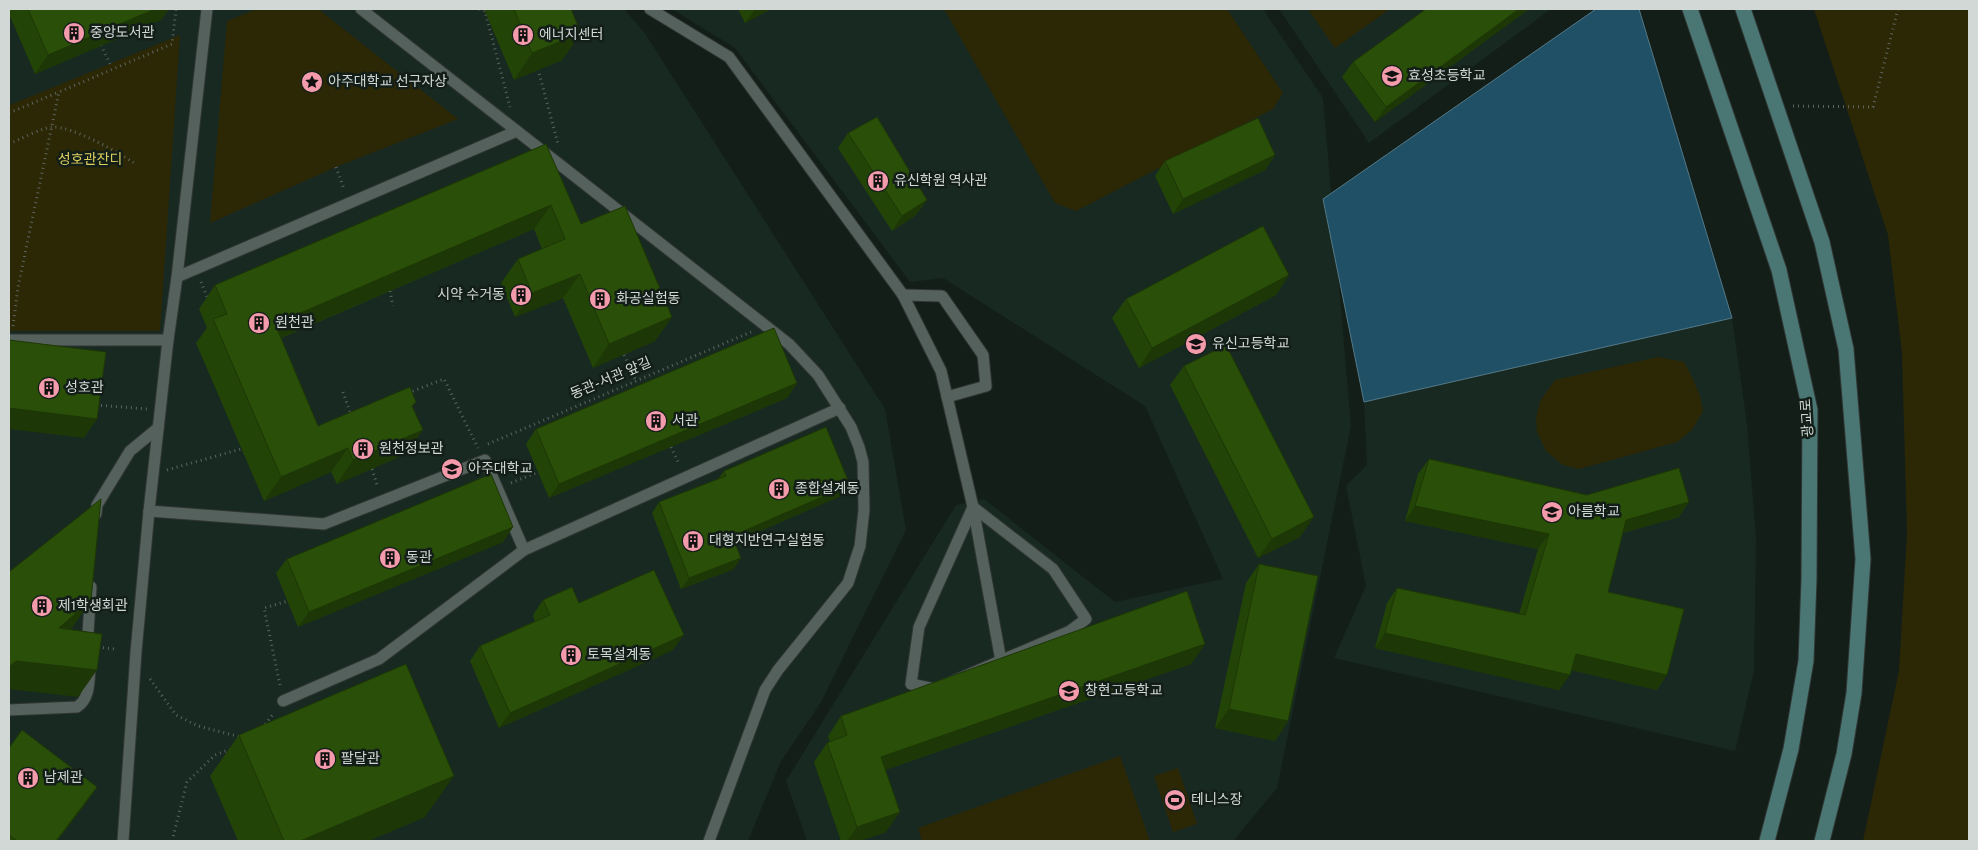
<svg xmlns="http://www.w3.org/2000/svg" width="1978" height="850" font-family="Overpass,'Noto Sans KR',sans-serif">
<rect width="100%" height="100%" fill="#131e19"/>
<g fill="#182922">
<polygon points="9,9 624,9 644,32 885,409 906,530 820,704 781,761 748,841 9,841"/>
<polygon points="672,9 1263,9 1323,98 1351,426 1277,788 1233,841 807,841 786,781 956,505 984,499 1115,602 1223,579 1145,406 943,278 910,282 735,48"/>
<polygon points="1279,9 1551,9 1369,143"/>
<polygon points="1732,318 1747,424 1756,538 1754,671 1735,751 1334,658 1366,586 1346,486 1367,465 1364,402"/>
</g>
<g fill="#2c2805">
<polygon points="257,9 318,9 458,119 336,167 210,223 227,21"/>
<polygon points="944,9 1227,9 1283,93 1273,109 1076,211 1055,203"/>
<polygon points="1308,9 1390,9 1335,48"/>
<polygon points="1814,9 1969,9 1969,841 1863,841 1899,671 1907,533 1902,353 1888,235"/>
<polygon points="180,35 160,331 9,331 9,102 10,105"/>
<polygon points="1658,357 1684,362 1692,377 1700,396 1703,411 1692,430 1677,442 1579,469 1563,465 1546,451 1537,432 1536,419 1540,401 1555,380"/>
<polygon points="1120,756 1150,841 922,841 918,828"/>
<polygon points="1178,768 1197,824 1173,832 1154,776"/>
</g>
<polygon fill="#205066" stroke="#557987" points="1596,9 1639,9 1732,318 1364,402 1323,199"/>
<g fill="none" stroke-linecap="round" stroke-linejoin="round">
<g stroke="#303633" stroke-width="13">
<g id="lane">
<polyline points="361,9 789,344 818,375 851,427 859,447 863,462 864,510 860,546 848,583 778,670 765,690 709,841"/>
<polyline points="650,9 729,57 903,295 941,371 973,507 1001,661"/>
<polyline points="177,277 517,131"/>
<polyline points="903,295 942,296 983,355 986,386 947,397"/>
<polyline points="9,340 168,340"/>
<polygon points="973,507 1053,569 1086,619 1070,631 935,689 911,684 919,627"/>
<polyline points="149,511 324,524 485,460 524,550 379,659 283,701"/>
<polyline points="96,514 97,505 130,451 158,428"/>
<polyline points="524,550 840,408"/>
<polyline points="89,646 88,633 91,587"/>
<path d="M 9,710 L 77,707 C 90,699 89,681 90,667"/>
<polyline points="123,841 136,652 149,511 168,340 177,277 207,9"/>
</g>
</g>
<g stroke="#303633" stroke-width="17">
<g id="secondary">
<polyline points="1690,9 1779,270 1810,410 1809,579 1806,661 1791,749 1767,841"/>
<polyline points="1743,9 1822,242 1846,349 1863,559 1854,693 1844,754 1822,841"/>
</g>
</g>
<g stroke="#5b6460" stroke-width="3" stroke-dasharray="1 4" stroke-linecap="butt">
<polyline points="479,9 485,11 510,107"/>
<polyline points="101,45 110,64"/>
<polyline points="538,69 558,144"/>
<polyline points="1793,106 1873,107 1898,9"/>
<polyline points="9,113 59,92"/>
<path d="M 9,144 C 18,140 44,127 52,127 C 72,126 118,152 134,163"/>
<polyline points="336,167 344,189"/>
<polyline points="201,282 208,299"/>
<polyline points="390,291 393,306"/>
<polyline points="13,326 18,287 59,92 172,44 176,9"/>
<polyline points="624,355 636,381"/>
<polyline points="343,392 351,415"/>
<polyline points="408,393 444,379 478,448"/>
<polyline points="96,405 147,409"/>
<polyline points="488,444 751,332"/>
<polyline points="671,447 679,464"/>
<polyline points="372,469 378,488"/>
<polyline points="167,470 241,449"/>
<polyline points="511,483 538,472"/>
<polyline points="150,679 176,715 198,726 241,737"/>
<polyline points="280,685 264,608 288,601"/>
<polyline points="262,728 274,713"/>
<polyline points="172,841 187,782 215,755 231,749"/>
</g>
<use href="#lane" stroke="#55615c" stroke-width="11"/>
<use href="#secondary" stroke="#4a7774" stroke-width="15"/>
<polyline stroke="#5b6460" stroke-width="3" stroke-dasharray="1 4" stroke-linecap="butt" points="98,647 114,649"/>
</g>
<g fill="#234407">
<polygon points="9,9 169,9 161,20 35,74 9,14"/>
<polygon points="484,9 571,9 581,33 562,60 514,80"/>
<polygon points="738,9 771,9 745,23"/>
<polygon points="1529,9 1375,122 1342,77 1353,62"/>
<polygon points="848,133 927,200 916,215 892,231 838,148"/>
<polygon points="546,144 581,224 672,317 655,341 593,368 563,298 515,317 501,283 518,259 542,249 534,229 281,338 318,426 413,407 406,454 337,484 331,472 264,501 196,343 207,328 199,309 215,285"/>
<polygon points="1275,155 1265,170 1173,214 1155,176 1165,161"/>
<polygon points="1289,275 1276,295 1139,368 1112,318 1126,299"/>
<polygon points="1184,366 1300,537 1258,558 1170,385"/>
<polygon points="797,383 787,398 549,498 526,444 536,429"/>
<polygon points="1429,459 1679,517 1623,533 1608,592 1657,690 1571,670 1559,690 1375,648 1387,603 1397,588 1519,614 1538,549 1405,521 1418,474"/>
<polygon points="724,471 843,495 735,542 734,569 681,589 652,513 659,502 718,479"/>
<polygon points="513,527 503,542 298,627 276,573 287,559"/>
<polygon points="1259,564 1288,721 1275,741 1215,728 1246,583"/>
<polygon points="543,600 579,603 673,650 499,728 470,661 480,646 535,621 533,615"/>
<polygon points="1205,644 1191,664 885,770 886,832 859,841 841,841 814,762 827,743 830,742 828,736 841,716"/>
<polygon points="239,735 425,817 368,841 238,841 210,776"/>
<polygon points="9,748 97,787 57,841 9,841"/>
</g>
<g fill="#1d3706">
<polygon points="155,9 169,9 161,20 35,74 48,55"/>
<polygon points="755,9 771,9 745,23"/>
<polygon points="1519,9 1529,9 1375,122 1386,107"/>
<polygon points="581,33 562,60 514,80 532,53"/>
<polygon points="1275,155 1265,170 1173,214 1183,199"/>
<polygon points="927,200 916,215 892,231 902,216"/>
<polygon points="551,205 534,229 258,347 275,324"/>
<polygon points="580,274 563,298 515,317 532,293"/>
<polygon points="1289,275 1276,295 1139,368 1152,348"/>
<polygon points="672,317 655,341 593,368 609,344"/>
<polygon points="797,383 787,398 549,498 559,484"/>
<polygon points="9,408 97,419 84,438 9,429"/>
<polygon points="423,430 406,454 337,484 353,460"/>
<polygon points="348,448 331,472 264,501 281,477"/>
<polygon points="850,485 843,495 725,546 732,536"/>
<polygon points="1689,502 1679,517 1615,535 1626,520"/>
<polygon points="1415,506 1549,534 1538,549 1405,521"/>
<polygon points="1314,517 1300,537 1258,558 1272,539"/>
<polygon points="513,527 503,542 298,627 309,612"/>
<polygon points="741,558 734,569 681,589 689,578"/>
<polygon points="91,600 73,627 40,655 59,628"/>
<polygon points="1385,633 1570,675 1559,690 1375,648"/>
<polygon points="684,635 673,650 499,728 510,713"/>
<polygon points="1205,644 1191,664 867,776 881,757"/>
<polygon points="1576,654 1667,675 1657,690 1566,669"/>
<polygon points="16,661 97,670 78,697 9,689 9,667"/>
<polygon points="1229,709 1288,721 1275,741 1215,728"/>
<polygon points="454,776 425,817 368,841 300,841"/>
<polygon points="97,787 84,806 57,841 56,841"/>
<polygon points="900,812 886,832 859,841 847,841 857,827"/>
</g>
<g fill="#294f08" stroke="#1d3706">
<polygon points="28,9 155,9 48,55"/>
<polygon points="514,9 571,9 581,33 532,53"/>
<polygon points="1426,9 1519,9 1386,107 1353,62"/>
<polygon points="877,117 927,200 902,216 848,133"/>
<polygon points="1258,118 1275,155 1183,199 1165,161"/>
<polygon points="546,144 581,224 625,206 672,317 609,344 580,274 532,293 518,259 565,239 551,205 275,324 318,426 410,387 416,402 412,406 423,430 353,460 348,448 281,477 213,319 227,314 215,285"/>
<polygon points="1263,226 1289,275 1152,348 1126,299"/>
<polygon points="774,328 797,383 559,484 536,429"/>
<polygon points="9,340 106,352 97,419 9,408"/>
<polygon points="1226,345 1314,517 1272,539 1184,366"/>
<polygon points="826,427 850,485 732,536 741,558 689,578 659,502 726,476 724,471"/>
<polygon points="1429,459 1587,495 1679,468 1689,502 1626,520 1608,592 1684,609 1667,675 1576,654 1570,675 1385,633 1397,588 1525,615 1549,534 1415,506"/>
<polygon points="491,474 513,527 309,612 287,559"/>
<polygon points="101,499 91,600 59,628 102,634 97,670 16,661 9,667 9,572"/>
<polygon points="1259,564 1318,576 1288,721 1229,709"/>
<polygon points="654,570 684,635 510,713 480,646 550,615 543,600 572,587 579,603"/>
<polygon points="1187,591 1205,644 881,757 900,812 857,827 827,743 847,735 841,716"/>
<polygon points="406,664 454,776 300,841 284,841 239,735"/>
<polygon points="22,730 97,787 56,841 17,841 9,835 9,748"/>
</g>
<defs>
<g id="building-disc" transform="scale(1.125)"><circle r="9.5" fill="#f39aab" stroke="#131e19"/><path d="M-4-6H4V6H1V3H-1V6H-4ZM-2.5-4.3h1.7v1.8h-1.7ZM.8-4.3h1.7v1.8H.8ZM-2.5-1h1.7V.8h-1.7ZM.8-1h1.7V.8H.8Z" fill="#111"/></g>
<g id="school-disc" transform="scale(1.125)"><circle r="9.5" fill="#f39aab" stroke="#131e19"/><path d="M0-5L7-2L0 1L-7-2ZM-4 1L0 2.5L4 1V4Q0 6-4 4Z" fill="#111"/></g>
<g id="sight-disc" transform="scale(1.125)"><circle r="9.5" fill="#f39aab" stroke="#131e19"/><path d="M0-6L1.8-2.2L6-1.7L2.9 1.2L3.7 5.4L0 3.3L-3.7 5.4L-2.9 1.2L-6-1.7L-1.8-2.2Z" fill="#111"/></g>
<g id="university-disc" transform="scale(1.125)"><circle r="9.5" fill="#f39aab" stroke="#131e19"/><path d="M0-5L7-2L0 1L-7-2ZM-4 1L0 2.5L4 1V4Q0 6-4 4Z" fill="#111"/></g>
<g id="stadium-disc" transform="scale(1.125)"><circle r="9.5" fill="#f39aab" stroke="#131e19"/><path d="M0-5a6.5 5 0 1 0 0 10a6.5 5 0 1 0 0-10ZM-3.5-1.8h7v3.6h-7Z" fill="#111"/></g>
</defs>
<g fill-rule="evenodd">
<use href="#building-disc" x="74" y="33"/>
<use href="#building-disc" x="523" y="35"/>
<use href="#school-disc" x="1392" y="76"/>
<use href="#sight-disc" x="312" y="82"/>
<use href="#building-disc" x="878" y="181"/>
<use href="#building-disc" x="521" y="295"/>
<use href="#building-disc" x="600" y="299"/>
<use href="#building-disc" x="259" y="323"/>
<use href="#school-disc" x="1196" y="344"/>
<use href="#building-disc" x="49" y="388"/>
<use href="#building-disc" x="656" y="421"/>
<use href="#building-disc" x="363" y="449"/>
<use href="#university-disc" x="452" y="469"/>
<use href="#building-disc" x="779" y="489"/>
<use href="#school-disc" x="1552" y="512"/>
<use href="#building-disc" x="693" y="541"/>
<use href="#building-disc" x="390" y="558"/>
<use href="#building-disc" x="42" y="606"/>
<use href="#building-disc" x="571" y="655"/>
<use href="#school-disc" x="1069" y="691"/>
<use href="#building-disc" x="325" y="759"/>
<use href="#building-disc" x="28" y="778"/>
<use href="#stadium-disc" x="1175" y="800"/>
</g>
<g text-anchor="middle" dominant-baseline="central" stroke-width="5" stroke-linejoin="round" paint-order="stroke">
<g font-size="14" fill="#d1d8d5" stroke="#131e19" text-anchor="start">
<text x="90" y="33">중앙도서관</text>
<text x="539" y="35">에너지센터</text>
<text x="1408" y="76">효성초등학교</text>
<text x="328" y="82">아주대학교 선구자상</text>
<text x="894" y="181">유신학원 역사관</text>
<text x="505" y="295" text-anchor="end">시약 수거동</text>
<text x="616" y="299">화공실험동</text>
<text x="275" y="323">원천관</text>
<text x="1212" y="344">유신고등학교</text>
<text x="65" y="388">성호관</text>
<text x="672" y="421">서관</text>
<text x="379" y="449">원천정보관</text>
<text x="468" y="469">아주대학교</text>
<text x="795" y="489">종합설계동</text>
<text x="1568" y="512">아름학교</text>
<text x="709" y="541">대형지반연구실험동</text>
<text x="406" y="558">동관</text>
<text x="58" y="606">제1학생회관</text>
<text x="587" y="655">토목설계동</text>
<text x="1085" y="691">창현고등학교</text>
<text x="341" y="759">팔달관</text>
<text x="44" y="778">남제관</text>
<text x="1191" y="800">테니스장</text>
</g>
<g font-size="14" fill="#dbce5d" stroke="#131e19">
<text x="90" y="160">성호관잔디</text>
</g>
<g font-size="14" fill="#d1d8d5" stroke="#131e19">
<text transform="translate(611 379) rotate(-23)">동관-서관 앞길</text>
<text transform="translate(1808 418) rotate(-94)">광교로</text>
</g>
</g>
<rect width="1978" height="850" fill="none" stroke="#d1d8d5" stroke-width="20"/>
</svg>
